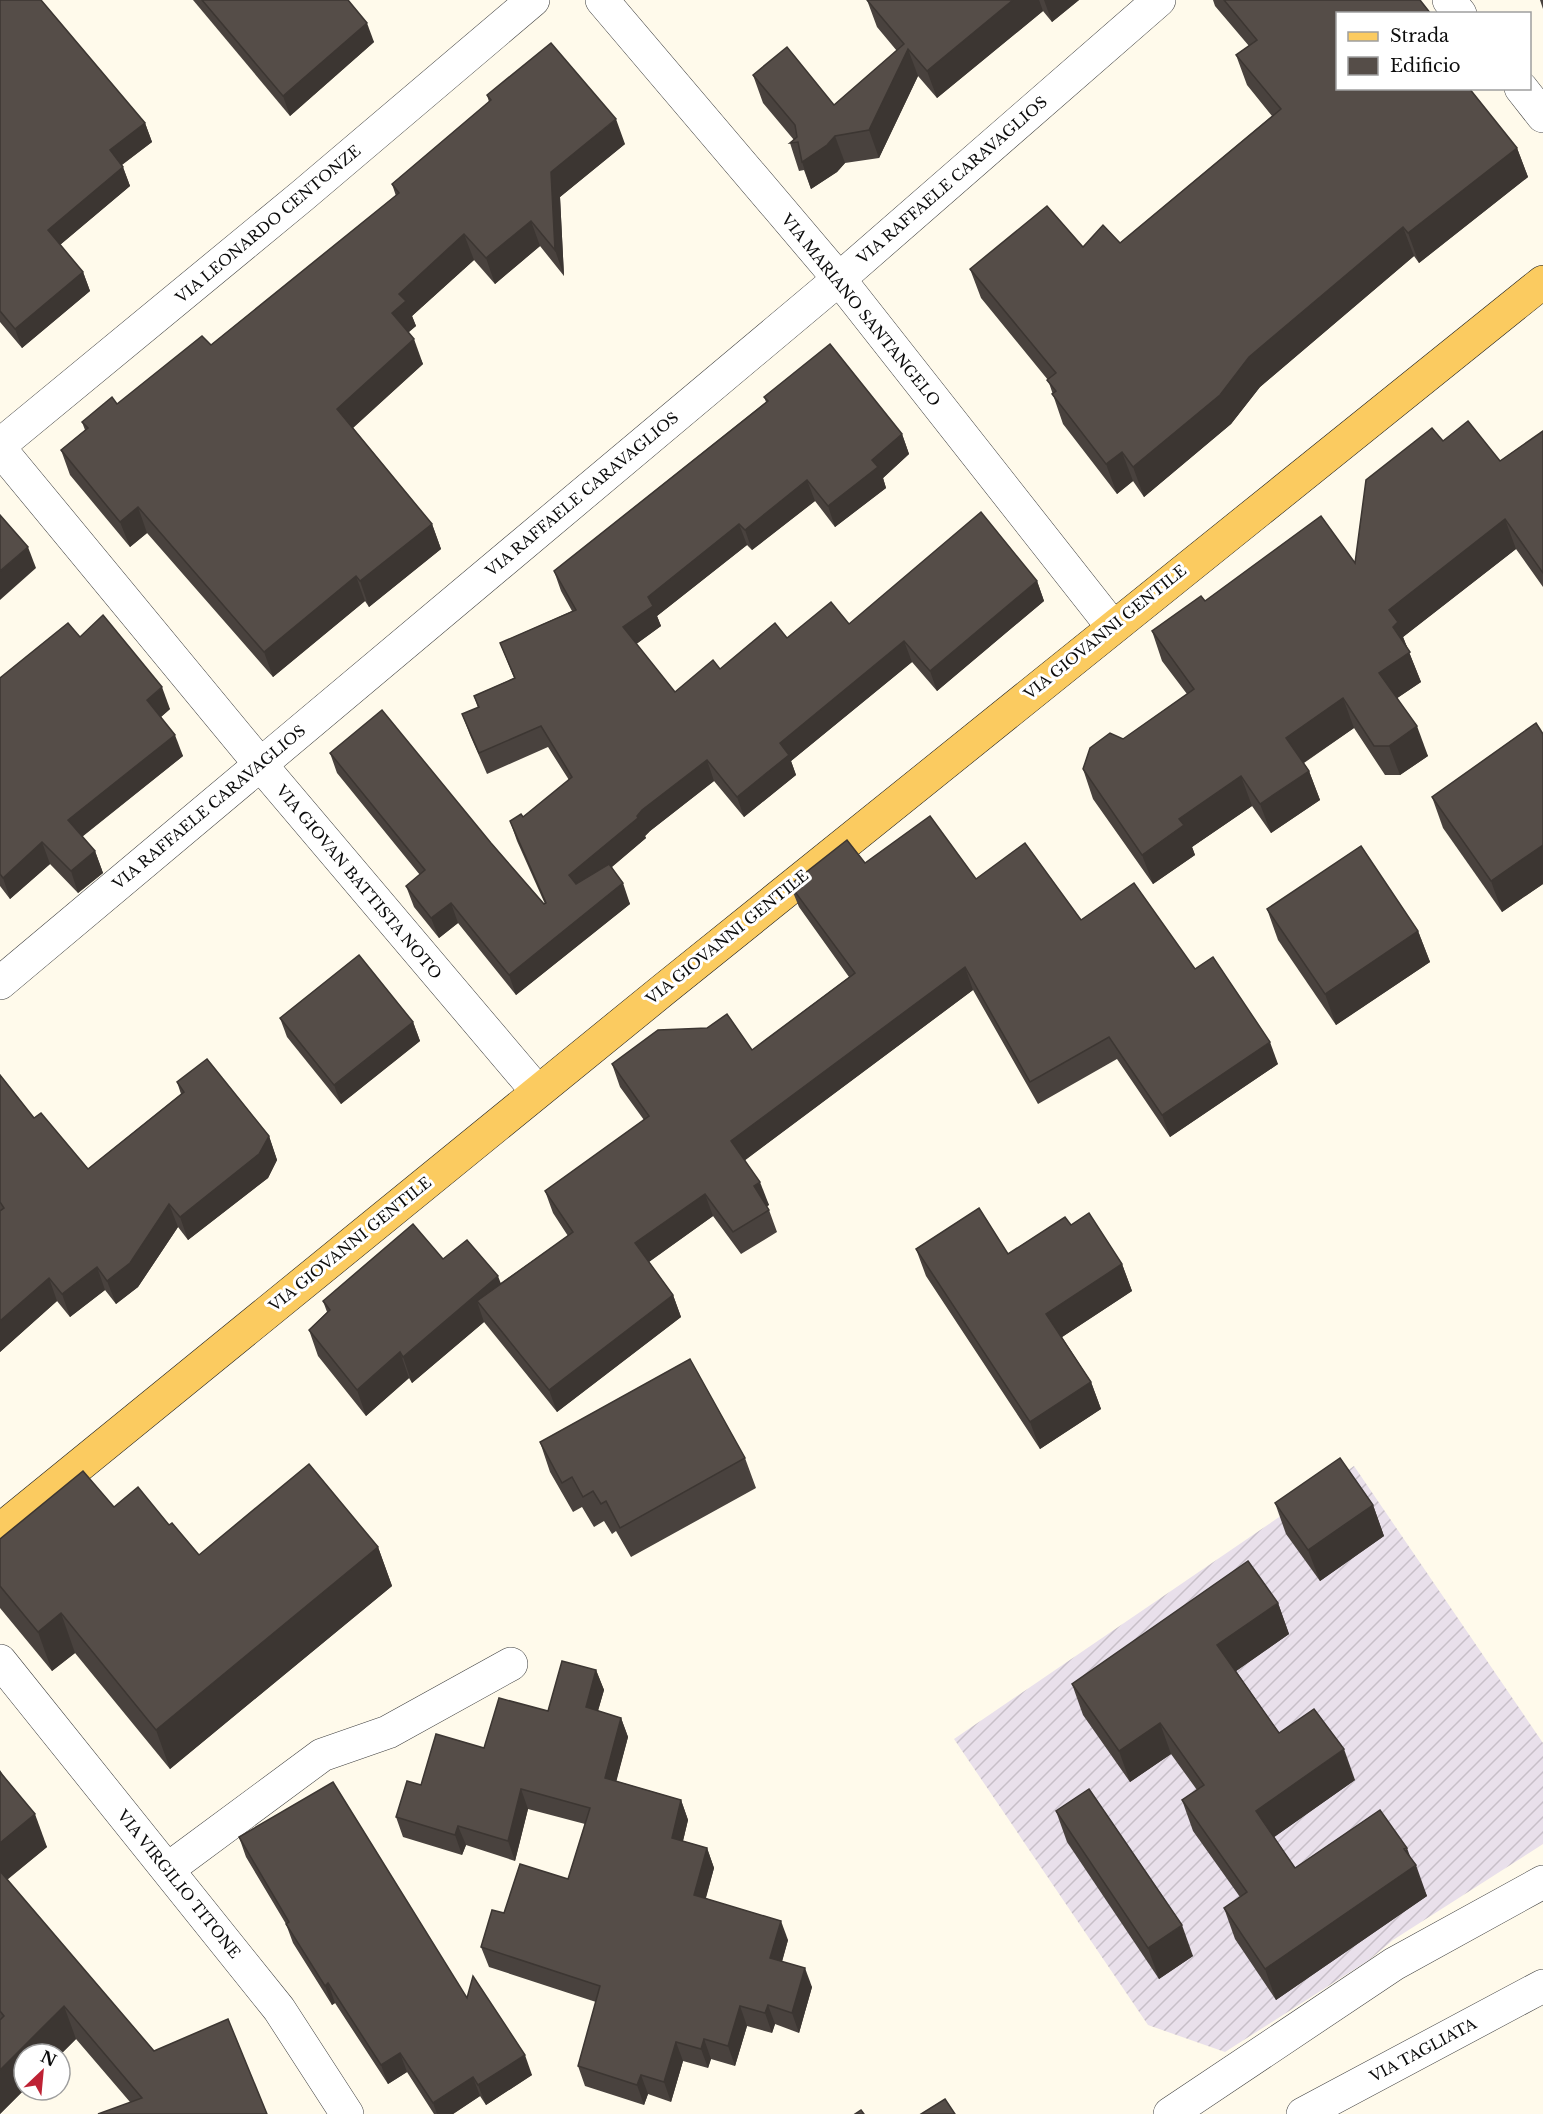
<svg xmlns="http://www.w3.org/2000/svg" width="1543" height="2114" font-family="'Libre Baskerville',serif">
<defs>
<pattern id="industrial-furrows" width="10" height="10" patternUnits="userSpaceOnUse" patternTransform="scale(1.5)"><rect width="10" height="10" fill="#e9e0eb"/><path d="M-1 1l2-2M0 10L10 0M9 11l2-2" fill="none" stroke="#c7bfc8"/></pattern>
</defs>
<rect width="100%" height="100%" fill="#fffaeb"/>
<polygon fill="url(#industrial-furrows)" points="1354,1466 1543,1743 1543,1844 1393,1940 1369,1960 1225,2052 1148,2025 954,1739"/>
<g fill="none" stroke-linecap="round" stroke-linejoin="round">
<g stroke="#3f3f3f" stroke-width="34">
<g id="minor">
<polyline points="602,0 839,279 1112,626"/>
<polyline points="1449,0 1460,14"/>
<polyline points="1521,88 1543,116"/>
<polyline points="0,445 302,196 533,0"/>
<polyline points="0,449 260,764 537,1091"/>
<polyline points="0,983 839,279 1159,0"/>
<polyline points="0,1661 279,2009 347,2114"/>
<polyline points="168,1869 322,1755 388,1732 511,1664"/>
<polyline points="1170,2114 1394,1964 1543,1882"/>
<polyline points="1303,2114 1543,1986"/>
</g>
</g>
<g stroke="#1d1d1d" stroke-width="34">
<path id="major" d="M 0,1530 C 512,1111 1026,695 1543,282"/>
</g>
<use href="#minor" stroke="#fff" stroke-width="33"/>
<use href="#major" stroke="#fbcb60" stroke-width="33"/>
</g>
<g fill="#49423e">
<polygon points="0,0 145,123 152,142 122,165 130,186 60,245 83,272 90,291 22,348 0,322"/>
<polygon points="193,0 348,0 374,42 290,116"/>
<polygon points="867,0 1079,0 1052,22 1043,11 937,98 918,76 879,158 845,163 837,172 811,189 804,170 799,171 790,143 794,140 763,103 753,75 834,105 897,51 877,27"/>
<polygon points="1213,0 1420,0 1338,14 1517,148 1528,177 1419,263 1414,256 1260,387 1231,424 1144,497 1133,481 1117,494 1063,424 1048,380 981,298 970,269 1083,247 1120,243 1272,116 1247,85 1236,55 1249,46 1215,6"/>
<polygon points="1540,0 1543,0 1543,9"/>
<polygon points="487,95 625,144 560,197 564,276 540,246 495,284 474,260 412,316 416,326 408,332 423,364 353,428 432,524 441,549 369,607 365,601 273,677 147,533 130,547 70,475 61,450 85,430 82,422 117,404 211,345 396,196 392,184 489,102"/>
<polygon points="764,397 902,434 909,454 883,478 886,488 835,527 815,501 752,550 747,545 657,616 661,626 636,644 675,692 787,638 1037,581 1044,601 937,691 912,662 791,761 796,775 744,817 714,781 650,831 645,836 646,838 612,867 630,904 516,995 458,923 439,938 414,907 406,886 420,875 337,773 330,753 491,843 544,904 545,904 517,841 510,821 523,817 569,780 548,747 487,774 470,735 462,714 478,708 474,696 514,678 500,643 572,611 561,591 554,571 766,402"/>
<polygon points="1543,431 1543,587 1516,549 1403,637 1421,682 1397,698 1428,756 1400,775 1385,775 1354,728 1304,763 1309,771 1320,800 1271,833 1252,806 1192,847 1195,855 1153,884 1093,799 1083,769 1187,694 1162,661 1152,631 1205,601 1355,563 1443,441 1500,461"/>
<polygon points="80,637 170,709 161,717 183,756 82,837 95,851 103,873 78,893 50,864 10,899 0,886 0,678"/>
<polygon points="1543,734 1543,884 1502,912 1443,828 1432,797"/>
<polygon points="865,863 976,879 1081,920 1195,969 1278,1064 1170,1137 1117,1059 1038,1104 973,990 745,1160 769,1205 767,1206 769,1210 777,1232 741,1254 713,1216 649,1262 673,1295 681,1317 557,1412 484,1322 412,1383 409,1378 366,1416 318,1356 309,1330 327,1312 323,1301 443,1259 501,1283 568,1236 553,1213 545,1191 644,1120 620,1087 612,1064 752,1050 849,977 799,907 790,885"/>
<polygon points="1267,909 1418,931 1430,962 1336,1025 1278,940"/>
<polygon points="280,1018 413,1022 420,1041 341,1104 287,1037"/>
<polygon points="0,1075 34,1118 88,1169 181,1094 177,1082 269,1136 277,1160 268,1178 188,1240 178,1227 138,1287 116,1304 105,1290 70,1317 57,1301 0,1352"/>
<polygon points="1071,1225 1122,1264 1132,1291 1062,1337 1091,1382 1101,1409 1040,1449 926,1276 916,1249 1008,1254"/>
<polygon points="540,1442 745,1458 756,1488 631,1557 616,1531 612,1534 604,1521 594,1527 582,1507 573,1512 550,1472"/>
<polygon points="1275,1503 1373,1505 1384,1536 1320,1581 1286,1534"/>
<polygon points="114,1507 169,1525 199,1555 378,1547 392,1586 170,1769 75,1653 52,1671 0,1608 0,1586"/>
<polygon points="1278,1603 1289,1634 1236,1671 1279,1733 1355,1780 1274,1837 1295,1868 1410,1858 1427,1896 1276,2000 1235,1939 1224,1908 1240,1897 1193,1831 1182,1800 1197,1790 1171,1754 1130,1782 1083,1715 1072,1684"/>
<polygon points="596,1670 604,1690 598,1711 621,1718 628,1737 616,1781 681,1800 688,1820 683,1841 707,1848 714,1868 706,1898 788,1940 782,1962 812,1987 799,2033 775,2024 772,2033 747,2026 735,2066 711,2059 708,2068 683,2061 671,2102 648,2094 644,2105 585,2086 578,2066 596,2002 489,1967 481,1947 504,1913 568,1879 585,1824 528,1809 515,1861 466,1845 462,1855 403,1837 396,1817 421,1785 548,1711"/>
<polygon points="0,1770 47,1847 7,1880 154,2051 267,2114 130,2102 76,2039 60,2055 60,2054 0,2114"/>
<polygon points="1056,1811 1193,1956 1159,1979 1067,1842"/>
<polygon points="239,1837 467,1998 532,2075 486,2105 480,2096 453,2114 434,2114 407,2072 388,2084 335,2003 332,2005 293,1943 286,1924 246,1857"/>
</g>
<g fill="#3c3632">
<polygon points="1013,0 1039,0 1043,11 937,98 927,71"/>
<polygon points="1044,0 1079,0 1052,22"/>
<polygon points="367,23 374,42 290,116 283,96"/>
<polygon points="908,49 918,76 879,158 869,130"/>
<polygon points="616,119 625,144 560,197 564,276 555,250 551,172"/>
<polygon points="145,123 152,142 116,169 110,150"/>
<polygon points="835,136 845,163 837,172 811,189 802,162"/>
<polygon points="1517,148 1528,177 1419,263 1408,233"/>
<polygon points="123,167 130,186 55,249 48,230"/>
<polygon points="531,221 540,246 495,284 486,258"/>
<polygon points="1403,227 1414,256 1260,387 1231,424 1144,497 1133,467 1249,357"/>
<polygon points="464,234 474,260 412,316 416,326 401,339 392,313 399,294"/>
<polygon points="83,272 90,291 22,348 15,329"/>
<polygon points="414,339 423,364 346,434 337,409"/>
<polygon points="902,434 909,454 883,478 886,488 835,527 828,506 872,460"/>
<polygon points="1122,452 1133,481 1117,494 1106,464"/>
<polygon points="807,480 815,501 752,550 745,530"/>
<polygon points="138,507 147,533 130,547 120,522"/>
<polygon points="1505,519 1516,549 1403,637 1421,682 1390,703 1379,673 1393,627 1389,610"/>
<polygon points="432,524 441,549 369,607 360,581"/>
<polygon points="739,524 747,545 657,616 661,626 631,648 623,627 648,597"/>
<polygon points="28,547 36,568 0,600 0,571"/>
<polygon points="356,576 365,601 273,677 264,652"/>
<polygon points="1037,581 1044,601 937,691 930,671"/>
<polygon points="904,641 912,662 791,761 796,775 744,817 737,797 780,743"/>
<polygon points="162,687 170,709 155,722 147,700"/>
<polygon points="1343,698 1354,728 1297,767 1286,738"/>
<polygon points="1417,726 1428,756 1400,775 1389,746"/>
<polygon points="175,735 183,756 75,842 68,820"/>
<polygon points="707,760 714,781 650,831 645,836 646,838 577,896 569,875 642,810"/>
<polygon points="1309,771 1320,800 1271,833 1260,804"/>
<polygon points="1241,776 1252,806 1192,847 1195,855 1153,884 1142,855 1179,819"/>
<polygon points="42,842 50,864 10,899 3,878"/>
<polygon points="1543,845 1543,884 1502,912 1491,881"/>
<polygon points="95,851 103,873 78,893 71,871"/>
<polygon points="623,883 630,904 516,995 509,975"/>
<polygon points="451,903 458,923 439,938 431,918"/>
<polygon points="1418,931 1430,962 1336,1025 1325,994"/>
<polygon points="965,967 973,990 740,1164 731,1141"/>
<polygon points="413,1022 420,1041 341,1104 334,1085"/>
<polygon points="1270,1042 1278,1064 1170,1137 1162,1115"/>
<polygon points="269,1136 277,1160 268,1178 188,1240 180,1217"/>
<polygon points="760,1182 769,1205 762,1209 754,1186"/>
<polygon points="705,1194 713,1216 643,1266 635,1243"/>
<polygon points="169,1204 178,1227 138,1287 116,1304 107,1281"/>
<polygon points="1122,1264 1132,1291 1056,1341 1046,1314"/>
<polygon points="97,1267 105,1290 70,1317 62,1294"/>
<polygon points="498,1276 508,1302 477,1301 484,1322 412,1383 403,1357"/>
<polygon points="49,1278 57,1301 0,1352 0,1321"/>
<polygon points="673,1295 681,1317 557,1412 549,1390"/>
<polygon points="400,1352 409,1378 366,1416 357,1390"/>
<polygon points="1091,1382 1101,1409 1040,1449 1030,1422"/>
<polygon points="1373,1505 1384,1536 1320,1581 1308,1550"/>
<polygon points="378,1547 392,1586 170,1769 156,1730"/>
<polygon points="1278,1603 1289,1634 1229,1676 1217,1645"/>
<polygon points="61,1613 75,1653 52,1671 38,1632"/>
<polygon points="596,1670 604,1690 593,1727 586,1707"/>
<polygon points="621,1718 628,1737 612,1798 605,1778"/>
<polygon points="1160,1723 1171,1754 1130,1782 1119,1751"/>
<polygon points="1344,1749 1355,1780 1267,1842 1256,1811"/>
<polygon points="521,1789 528,1809 515,1861 508,1841"/>
<polygon points="681,1800 688,1820 679,1857 672,1838"/>
<polygon points="35,1814 47,1847 0,1885 0,1843"/>
<polygon points="458,1826 466,1845 462,1855 455,1835"/>
<polygon points="707,1848 714,1868 701,1914 694,1895"/>
<polygon points="1407,1848 1414,1867 1416,1865 1427,1896 1276,2000 1265,1969"/>
<polygon points="781,1921 788,1940 777,1978 770,1958"/>
<polygon points="1182,1925 1193,1956 1159,1979 1148,1948"/>
<polygon points="805,1968 812,1987 799,2033 792,2013"/>
<polygon points="328,1983 335,2003 332,2005 325,1986"/>
<polygon points="768,2005 775,2024 772,2033 765,2013"/>
<polygon points="64,2006 76,2039 60,2055 60,2054 24,2054 24,2090 0,2114 0,2070"/>
<polygon points="740,2006 747,2026 735,2066 728,2046"/>
<polygon points="704,2039 711,2059 708,2068 701,2049"/>
<polygon points="676,2042 683,2061 671,2102 664,2082"/>
<polygon points="400,2053 407,2072 388,2084 381,2065"/>
<polygon points="525,2055 532,2075 486,2105 478,2085"/>
<polygon points="641,2075 648,2094 644,2105 637,2085"/>
<polygon points="473,2077 480,2096 453,2114 437,2114 433,2103"/>
</g>
<g fill="#554d48" stroke="#3c3632" stroke-width="1.5">
<polygon points="0,0 41,0 145,123 110,150 123,167 48,230 83,272 15,329 0,311"/>
<polygon points="202,0 348,0 367,23 283,96"/>
<polygon points="867,0 1013,0 927,71 908,49 869,130 835,136 827,145 802,162 798,142 790,143 797,137 795,125 753,75 787,47 834,105 904,44"/>
<polygon points="1224,0 1420,0 1431,14 1338,14 1338,88 1469,88 1517,148 1408,233 1403,227 1249,357 1220,395 1133,467 1122,452 1106,464 1052,394 1056,391 1047,380 1056,373 970,269 1047,206 1083,247 1103,225 1120,243 1281,109 1236,55 1257,40"/>
<polygon points="551,43 616,119 551,172 555,250 531,221 486,258 464,234 399,294 406,301 392,313 414,339 337,409 432,524 360,581 356,576 264,652 138,507 120,522 61,450 88,428 82,422 112,397 117,404 202,336 211,345 399,193 392,184 491,100 487,95"/>
<polygon points="830,344 902,434 872,460 878,467 828,506 807,480 745,530 739,524 648,597 653,606 623,627 675,692 713,660 720,669 775,623 787,638 831,602 849,624 981,512 1037,581 930,671 904,641 780,743 789,755 737,797 707,760 642,810 637,816 638,818 569,875 576,884 609,864 623,883 509,975 451,903 431,918 406,886 425,870 330,753 382,710 491,843 544,904 546,903 510,821 521,814 523,817 572,777 541,726 479,753 462,714 479,707 474,696 515,678 500,643 576,610 554,571 768,401 764,397"/>
<polygon points="1468,421 1500,461 1543,431 1543,573 1505,519 1389,610 1398,622 1393,627 1410,652 1379,673 1417,726 1389,746 1374,746 1343,698 1286,738 1309,771 1260,804 1241,776 1179,819 1184,825 1142,855 1083,769 1090,748 1110,733 1123,739 1194,689 1152,631 1201,596 1205,601 1321,516 1355,563 1366,480 1432,428 1443,441"/>
<polygon points="0,515 28,547 0,571"/>
<polygon points="103,615 162,687 147,700 175,735 68,820 95,851 71,871 42,842 3,878 0,874 0,678 68,623 80,637"/>
<polygon points="1536,723 1543,734 1543,845 1491,881 1432,797"/>
<polygon points="930,816 976,879 1025,843 1081,920 1134,883 1195,969 1213,957 1270,1042 1162,1115 1109,1037 1030,1082 965,967 731,1141 760,1182 754,1186 769,1210 733,1232 705,1194 635,1243 673,1295 549,1390 477,1301 573,1232 545,1191 649,1116 612,1064 658,1030 707,1028 727,1014 752,1050 855,973 790,885 847,840 865,863"/>
<polygon points="1361,846 1418,931 1325,994 1267,909"/>
<polygon points="359,955 413,1022 334,1085 280,1018"/>
<polygon points="207,1059 269,1136 259,1154 180,1217 169,1204 130,1263 107,1281 97,1267 62,1294 49,1278 0,1321 0,1211 4,1208 0,1202 0,1075 34,1118 41,1113 88,1169 184,1092 177,1082"/>
<polygon points="979,1208 1008,1254 1065,1217 1071,1225 1089,1213 1122,1264 1046,1314 1091,1382 1030,1422 916,1249"/>
<polygon points="413,1224 443,1259 467,1240 498,1276 403,1357 400,1352 357,1390 309,1330 330,1310 323,1301"/>
<polygon points="690,1359 745,1458 620,1528 606,1501 601,1504 593,1491 583,1497 572,1477 562,1483 540,1442"/>
<polygon points="1340,1458 1373,1505 1308,1550 1275,1503"/>
<polygon points="309,1464 378,1547 156,1730 61,1613 38,1632 0,1586 0,1539 83,1471 114,1507 138,1487 169,1525 172,1523 199,1555"/>
<polygon points="1248,1561 1278,1603 1217,1645 1279,1733 1314,1709 1344,1749 1256,1811 1295,1868 1380,1810 1407,1848 1404,1849 1416,1865 1265,1969 1224,1908 1247,1892 1182,1800 1204,1785 1160,1723 1119,1751 1072,1684"/>
<polygon points="562,1661 596,1670 586,1707 621,1718 605,1778 681,1800 672,1838 707,1848 694,1895 781,1921 770,1958 805,1968 792,2013 768,2005 765,2013 740,2006 728,2046 704,2039 701,2049 676,2042 664,2082 641,2075 637,2085 578,2066 600,1986 481,1947 492,1910 504,1913 520,1864 568,1879 590,1808 521,1789 508,1841 458,1826 455,1835 396,1817 407,1781 421,1785 436,1734 484,1748 499,1698 548,1711"/>
<polygon points="0,1772 35,1814 0,1843"/>
<polygon points="333,1782 467,1998 473,1976 525,2055 478,2085 473,2077 433,2103 400,2053 381,2065 328,1983 325,1986 286,1924 289,1922 239,1837"/>
<polygon points="1089,1789 1182,1925 1148,1948 1056,1811"/>
<polygon points="0,1871 154,2051 228,2019 267,2114 98,2114 142,2098 64,2006 0,2070 0,2020 4,2016 0,2011"/>
<polygon points="945,2099 955,2114 921,2114"/>
<polygon points="861,2110 864,2114 855,2114"/>
</g>
<g text-anchor="middle" dominant-baseline="central" stroke-width="6" stroke-linejoin="round" paint-order="stroke">
<g font-size="15" fill="#0c0c0c" stroke="#fff">
<text transform="translate(952 180) rotate(-41)">VIA RAFFAELE CARAVAGLIOS</text>
<text transform="translate(268 224) rotate(-40)">VIA LEONARDO CENTONZE</text>
<text transform="translate(861 310) rotate(51)">VIA MARIANO SANTANGELO</text>
<text transform="translate(582 494) rotate(-40)">VIA RAFFAELE CARAVAGLIOS</text>
<text transform="translate(1105 632) rotate(-39)">VIA GIOVANNI GENTILE</text>
<text transform="translate(209 807) rotate(-40)">VIA RAFFAELE CARAVAGLIOS</text>
<text transform="translate(359 882) rotate(50)">VIA GIOVAN BATTISTA NOTO</text>
<text transform="translate(727 937) rotate(-39)">VIA GIOVANNI GENTILE</text>
<text transform="translate(350 1244) rotate(-39)">VIA GIOVANNI GENTILE</text>
<text transform="translate(179 1884) rotate(51)">VIA VIRGILIO TITONE</text>
<text transform="translate(1423 2050) rotate(-28)">VIA TAGLIATA</text>
</g>
</g>
<rect x="1336" y="12" width="195" height="78" fill="#ffffff" stroke="#9e9e9e" stroke-width="1.5"/>
<rect x="1348" y="32" width="30" height="9" fill="#fbcb60" stroke="#9e9e9e" stroke-width="1.5"/>
<text x="1390" y="42" font-size="18" fill="#0c0c0c">Strada</text>
<rect x="1348" y="57" width="30" height="18" fill="#554d48" stroke="#9e9e9e" stroke-width="1.5"/>
<text x="1390" y="72" font-size="18" fill="#0c0c0c">Edificio</text>
<g transform="translate(42 2072) rotate(26)"><circle r="28" fill="#ffffff" stroke="#9e9e9e" stroke-width="1.5"/>
<path d="M0-4.5L10 22L0 15L-10 22Z" fill="#be2234"/>
<text y="-9" font-size="16" font-weight="bold" text-anchor="middle" fill="#0c0c0c">N</text>
</g>
</svg>
